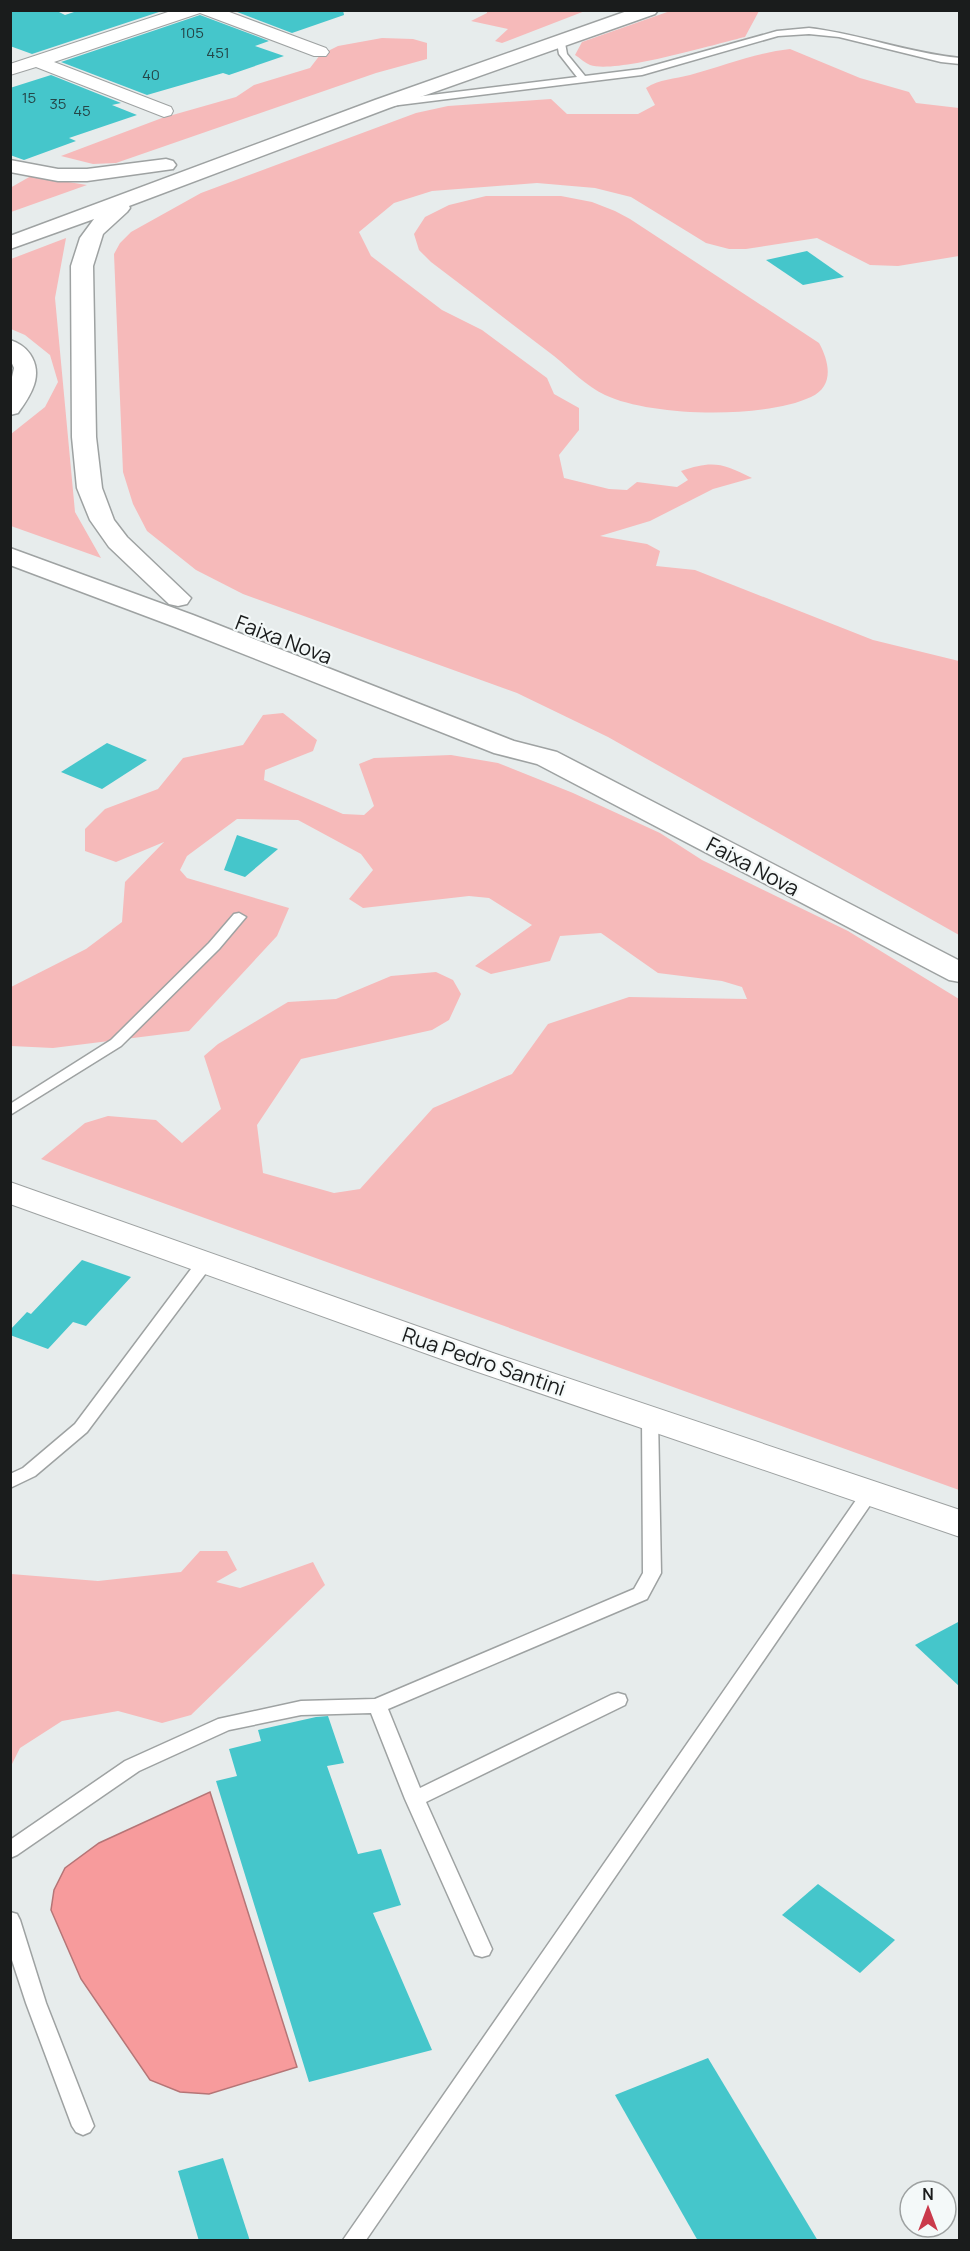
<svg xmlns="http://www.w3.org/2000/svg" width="970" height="2251" font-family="Manrope,sans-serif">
<rect width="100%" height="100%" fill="#e7ecec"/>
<g fill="#f6baba">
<path d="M 673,10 L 759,11 L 745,37 C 715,44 616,74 590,65 C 585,63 580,58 575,55 L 582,42 Z"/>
<polygon points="487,11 487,10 585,11 502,43 495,41 508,29 471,21 487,13"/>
<polygon points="382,38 413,39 427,43 427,59 376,73 116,163 93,164 61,156 162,118 236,97 254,85 310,68 320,55 338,46"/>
<path d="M 790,49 L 860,78 L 909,92 L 916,103 L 959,108 L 959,256 L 898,266 L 870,265 L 817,238 L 746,249 L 729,249 L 706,243 L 631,197 L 595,188 L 537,183 L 432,191 L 394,203 L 359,232 L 371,256 L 442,310 L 482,330 L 547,378 L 554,394 L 579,408 L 579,430 L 559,455 L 564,478 L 609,489 L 627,490 L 637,482 L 677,487 L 688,480 L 681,471 C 712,460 723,463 752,478 L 713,489 L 650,521 L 600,536 L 647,544 L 660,551 L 656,566 L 695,570 L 873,640 L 959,661 L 959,935 L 608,737 L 517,693 L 243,594 L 196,570 L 147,531 L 133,504 L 123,472 L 114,254 L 120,243 L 131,232 L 201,193 L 416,113 L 448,106 L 551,99 L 567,114 L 638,114 L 655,105 L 646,88 C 659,79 675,79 690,75 C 724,66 755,53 790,49 Z"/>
<polygon points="31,176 87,185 11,212 10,188"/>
<path d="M 486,196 L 561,196 L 592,202 L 615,211 L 630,219 L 819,343 C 829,361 835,386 811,397 C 764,419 652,417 605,395 C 587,387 570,369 554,356 C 513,325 472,293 431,262 L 419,250 L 414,234 L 425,217 L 449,205 Z"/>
<polygon points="66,238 55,298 75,512 101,558 11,526 11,434 45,407 58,382 50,355 25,335 11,329 11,259"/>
<polygon points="283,713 317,740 313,751 265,770 264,780 343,814 364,815 374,806 359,764 374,758 451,755 498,763 573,793 660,833 702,860 848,931 959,999 959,1490 41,1159 85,1123 108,1116 156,1120 182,1143 221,1109 204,1056 218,1044 288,1002 336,999 391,976 436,972 453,980 461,994 449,1020 432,1030 301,1059 257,1125 263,1173 334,1193 360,1189 433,1108 512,1074 548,1024 629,997 747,999 742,987 722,981 658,973 601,933 560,936 550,961 491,974 475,966 532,925 489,898 469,896 363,908 349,899 373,870 361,854 298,820 237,819 187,856 180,870 187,878 289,908 277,936 189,1031 53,1048 11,1046 11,987 86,949 122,922 125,882 164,842 116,862 85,851 85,829 105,809 158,789 183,758 243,745 263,715"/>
<polygon points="200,1551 227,1551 237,1570 216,1582 240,1588 313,1562 325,1585 191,1715 162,1723 118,1711 62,1721 20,1748 11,1766 11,1574 98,1581 181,1572"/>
</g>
<polygon fill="#f79b9c" stroke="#b57576" stroke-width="1.5" points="210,1792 297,2067 209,2094 180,2092 150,2080 81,1979 51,1910 54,1890 65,1868 99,1843"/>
<g fill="#45c6cb">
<polygon points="10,10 43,12 55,10 65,15 80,10 165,10 32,54 10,46"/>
<polygon points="232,10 343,10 344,15 292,33"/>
<polygon points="200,15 269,41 255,46 284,56 229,75 223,73 147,95 61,62"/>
<polygon points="51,75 121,103 112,105 137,115 69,138 76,141 24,160 10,155 10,88"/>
<polygon points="807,251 844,277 803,285 766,260"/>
<polygon points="107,743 147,760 102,789 61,772"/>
<polygon points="237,835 278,849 245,877 224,870"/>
<polygon points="82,1260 131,1277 86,1326 73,1322 48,1349 10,1335 10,1330 27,1312 31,1314"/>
<polygon points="960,1621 960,1687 915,1645"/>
<polygon points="328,1716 344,1763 327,1766 358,1854 381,1849 401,1905 373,1913 432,2050 309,2082 216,1781 237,1776 229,1749 261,1741 258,1730 316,1717"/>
<polygon points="818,1884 895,1940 860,1973 782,1915"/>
<polygon points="708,2058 818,2241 698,2241 615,2095"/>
<polygon points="223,2158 250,2241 199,2241 178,2171"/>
</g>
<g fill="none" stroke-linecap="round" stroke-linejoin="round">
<g stroke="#9ea2a2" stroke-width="3">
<g id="service">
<path d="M 809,28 C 860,34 908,53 960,58 L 960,64 L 941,62 L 839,37 L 809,34 L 778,36 L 642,75 L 391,106 L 387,103 L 391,100 L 577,77 L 559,54 L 557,43 L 561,40 L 565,43 L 567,54 L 585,76 L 641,69 L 777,31 Z"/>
<polygon points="239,913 246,917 219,949 121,1046 10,1115 10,1104 111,1040 209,943 234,914"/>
<polygon points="206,1256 214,1261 212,1265 87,1432 35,1476 10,1488 10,1474 23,1468 75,1424 200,1257"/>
<polygon points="650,1411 656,1413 658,1417 661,1573 647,1599 388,1709 420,1788 611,1695 618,1693 625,1695 627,1700 625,1705 426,1802 492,1949 489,1955 482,1957 475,1955 472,1949 405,1799 371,1713 301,1715 229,1730 139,1771 17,1855 10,1858 10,1840 125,1761 218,1719 301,1701 375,1699 634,1589 643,1573 642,1417 644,1413"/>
<polygon points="869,1488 875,1490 878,1494 875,1498 366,2240 343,2240 863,1490"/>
<polygon points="10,1912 17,1914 20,1920 46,2003 94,2126 90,2132 83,2135 76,2132 72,2126 26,2003 10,1954"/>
</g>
</g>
<g stroke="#9ea2a2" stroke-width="2">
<g id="minor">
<polygon points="174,10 224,10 326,48 329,52 326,56 314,56 200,13 54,62 171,107 173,111 171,115 164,117 36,67 10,75 10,64"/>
<polygon points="10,1182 493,1353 960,1510 960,1537 469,1369 10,1204"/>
</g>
</g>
<g stroke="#9ea2a2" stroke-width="3">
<g id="trunk">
<polygon points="630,10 658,10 655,14 389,108 129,206 130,208 127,212 103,234 93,266 96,437 102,488 114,520 127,537 191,598 187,604 178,606 169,604 109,547 90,520 77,488 72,437 71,266 80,238 94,219 10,249 10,236 375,100"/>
<polygon points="166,159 173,161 176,165 173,169 87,181 58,181 10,172 10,160 58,169 87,169"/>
<path d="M 10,340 C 19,343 25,347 30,354 C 44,375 31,395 18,413 L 10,415 L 10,386 L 14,368 L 10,359 Z"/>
<polygon points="10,548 193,615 514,741 557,752 960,961 960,982 949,980 537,764 494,753 175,627 10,565"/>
</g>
</g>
<use href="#service" fill="#fff" fill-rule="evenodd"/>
<use href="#minor" fill="#fff" fill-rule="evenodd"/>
<use href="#trunk" fill="#fff" fill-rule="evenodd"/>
</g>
<g text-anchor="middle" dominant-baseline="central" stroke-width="4.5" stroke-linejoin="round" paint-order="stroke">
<g font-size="15" fill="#254648">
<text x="192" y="32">105</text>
<text x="218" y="52">451</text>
<text x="151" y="74">40</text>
<text x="29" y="97">15</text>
<text x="58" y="103">35</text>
<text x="82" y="110">45</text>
</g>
<g font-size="21" fill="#1a1c1c" stroke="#f4f9f9">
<text transform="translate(284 639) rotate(21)">Faixa Nova</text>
<text transform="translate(753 866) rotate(28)">Faixa Nova</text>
<text transform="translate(484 1361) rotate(19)">Rua Pedro Santini</text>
</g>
</g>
<rect width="970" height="2251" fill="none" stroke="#1a1c1c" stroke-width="24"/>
<g transform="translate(928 2209)"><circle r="28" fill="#f4f9f9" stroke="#9da1a1" stroke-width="1.5"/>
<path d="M0-4.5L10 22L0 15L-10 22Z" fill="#ca3a4b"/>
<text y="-9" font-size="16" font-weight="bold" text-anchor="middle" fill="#1a1c1c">N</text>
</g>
</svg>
